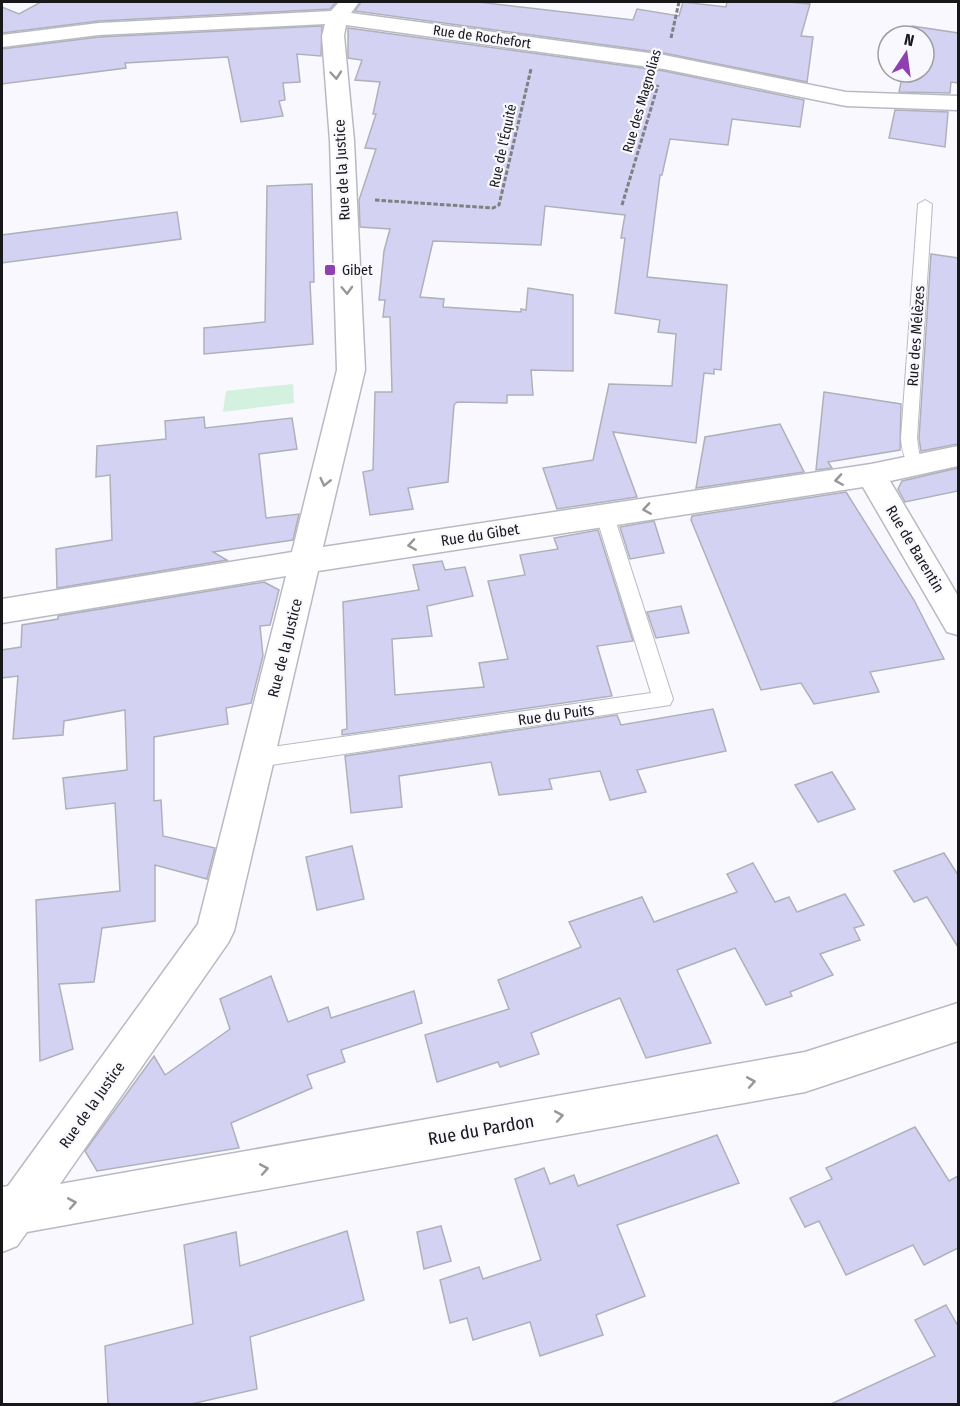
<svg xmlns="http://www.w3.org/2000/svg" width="960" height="1406" font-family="'Fira Sans Condensed',sans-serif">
<rect width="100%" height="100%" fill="#f8f8fe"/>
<polygon fill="#d3f1de" points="293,384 294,403 223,412 226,391"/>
<g fill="#d3d2f3" stroke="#b0b0ba" stroke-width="1.5">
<polygon points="41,2 336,2 330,9 99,21 2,33 2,7 19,14"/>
<polygon points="361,2 478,2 633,20 637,9 679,16 683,2 726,7 727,2 789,2 810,4 801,36 813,37 807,82 664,53 355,11"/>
<polygon points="322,26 321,56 297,54 300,82 283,83 285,100 279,101 283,116 241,122 228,57 125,63 126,68 2,84 2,49 99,37"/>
<polygon points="912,26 958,33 958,83 951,82 950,93 899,92 903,72 924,72 924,36 910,36"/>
<polygon points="348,28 664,71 804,100 800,127 732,119 728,145 670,139 662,175 660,175 647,277 727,285 721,370 714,369 714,374 704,373 696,443 613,432 637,497 557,509 543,468 593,460 609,384 672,386 676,334 658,332 660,320 615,313 625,238 621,238 625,215 545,206 541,245 433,241 420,297 444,299 443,307 521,312 521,309 526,310 528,288 573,295 573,371 531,370 533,395 507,395 507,403 457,402 454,405 448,482 408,488 413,509 370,515 363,472 373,470 375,392 392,392 390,317 383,317 385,300 379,300 384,251 390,229 360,227 359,200 376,149 365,148 376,114 373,114 380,82 355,80 362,60 348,58"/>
<polygon points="895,110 948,112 945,147 889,138"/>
<polygon points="312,184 314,282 310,282 313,344 204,354 204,328 265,322 267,186"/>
<polygon points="177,212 181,239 2,263 2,235"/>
<polygon points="931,254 958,258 958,444 921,451 919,438"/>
<polygon points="824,392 901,404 900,450 828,462 832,468 816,470"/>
<polygon points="204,417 205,428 292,418 297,449 259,454 266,518 299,514 293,540 213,552 227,560 57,588 56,549 112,540 110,475 96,477 97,446 166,439 165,421"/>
<polygon points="780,424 804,472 696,488 705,437"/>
<polygon points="958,468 958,491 905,502 898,489 902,481"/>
<polygon points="846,492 914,600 944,659 870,672 879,692 814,704 801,683 761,690 691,520 692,516"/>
<polygon points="654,521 664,553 630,559 620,527"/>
<polygon points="598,530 633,641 597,646 612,696 342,735 342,730 347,729 343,602 419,590 413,565 442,561 445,570 465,567 473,596 427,606 432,636 392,639 395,695 484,687 479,663 508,659 488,581 525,575 520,555 558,549 554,538"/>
<polygon points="264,582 279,590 270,625 260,626 263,656 251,703 226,708 228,724 154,737 154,801 161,800 163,836 215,848 207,879 155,865 155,921 102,928 94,982 59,984 73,1049 40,1061 36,900 120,891 115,803 66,809 63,778 127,770 125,710 64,721 63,735 13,739 18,676 2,678 2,650 21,647 22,625 58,619 58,616"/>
<polygon points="681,606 689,633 656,638 647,612"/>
<polygon points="713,709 726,751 637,770 646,792 610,800 600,771 549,779 552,789 499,795 491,762 399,776 402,807 351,813 345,756 617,715 621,725"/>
<polygon points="832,772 855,809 818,822 795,785"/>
<polygon points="352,846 364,899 317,910 306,857"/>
<polygon points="944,853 958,875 958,947 927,897 914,902 894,871"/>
<polygon points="753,863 775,902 789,897 797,912 845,894 864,925 854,928 860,940 820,954 833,975 790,992 792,996 766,1005 735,948 677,970 711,1043 646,1058 620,998 531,1033 539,1054 500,1067 498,1062 437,1082 425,1035 509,1009 498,980 581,947 569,922 642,897 654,922 737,892 727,874"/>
<polygon points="271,976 288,1022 328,1007 331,1018 414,991 422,1023 341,1050 345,1062 307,1075 312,1088 231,1123 239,1148 97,1171 85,1151 154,1056 165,1075 230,1029 220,999"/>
<polygon points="915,1127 949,1181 958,1176 958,1248 924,1265 913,1245 846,1275 819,1221 805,1227 790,1198 832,1179 826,1168"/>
<polygon points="717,1135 739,1183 617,1225 645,1296 596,1315 603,1335 540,1356 530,1322 473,1340 467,1318 450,1323 440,1280 479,1267 483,1279 541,1260 515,1179 544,1168 550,1184 574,1175 578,1186"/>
<polygon points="441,1226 451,1261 424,1269 417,1232"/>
<polygon points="347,1231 364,1300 250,1337 257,1389 191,1404 108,1404 105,1346 193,1324 184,1245 236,1232 240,1266"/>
<polygon points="946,1305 958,1326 958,1404 831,1404 935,1356 915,1320"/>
</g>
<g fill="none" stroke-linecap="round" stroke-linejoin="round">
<g stroke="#b9b9c3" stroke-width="2">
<g id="service">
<path d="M 925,200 L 932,204 L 917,438 L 919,453 L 928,465 L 919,471 C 905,467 902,451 901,438 L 918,204 Z"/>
<polygon points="605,509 611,511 614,516 673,699 670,705 258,767 251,764 248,758 251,752 258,749 651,693 596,516 599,511"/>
</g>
</g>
<g stroke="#b9b9c3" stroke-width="3">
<polygon id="minor" points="339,2 359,2 351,13 664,55 846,92 958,96 958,110 846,106 664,69 346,25 344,36 354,141 365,370 323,547 871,464 958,446 958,466 890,481 958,596 958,635 947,632 863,487 318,571 234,931 228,943 60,1184 805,1052 958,1003 958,1041 805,1092 27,1232 17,1246 2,1252 2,1187 8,1186 198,924 286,576 2,623 2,599 292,552 337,370 330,141 322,36 325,24 99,35 2,47 2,35 99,23 331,11"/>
</g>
<g stroke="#808084" stroke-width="3" stroke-dasharray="4.5 2" stroke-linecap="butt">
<polyline points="671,38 679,2"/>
<polyline points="375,200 493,208 499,205 531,69"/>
<polyline points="622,205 658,85"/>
</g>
<use href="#service" fill="#fff" fill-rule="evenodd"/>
<use href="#minor" fill="#fff" fill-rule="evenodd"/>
</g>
<defs><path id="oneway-chevron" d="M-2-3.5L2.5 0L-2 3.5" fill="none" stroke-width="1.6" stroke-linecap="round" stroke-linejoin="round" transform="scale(1.5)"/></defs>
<g stroke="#979798">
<use href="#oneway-chevron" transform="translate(336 75) rotate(85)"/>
<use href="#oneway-chevron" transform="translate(347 290) rotate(88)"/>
<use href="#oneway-chevron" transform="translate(839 480) rotate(171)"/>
<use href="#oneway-chevron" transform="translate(325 482) rotate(103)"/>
<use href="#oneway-chevron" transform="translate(647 509) rotate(171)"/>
<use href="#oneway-chevron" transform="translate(412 545) rotate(171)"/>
<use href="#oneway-chevron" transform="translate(751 1082) rotate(-10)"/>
<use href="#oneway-chevron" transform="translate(559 1116) rotate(-10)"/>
<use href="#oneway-chevron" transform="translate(264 1169) rotate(-10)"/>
<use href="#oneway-chevron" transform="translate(72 1203) rotate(-10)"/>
</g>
<rect fill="#8e40b1" stroke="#f8f8fe" stroke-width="2" x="324" y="264" width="12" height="12" rx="3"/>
<g text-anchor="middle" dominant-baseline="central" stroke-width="4.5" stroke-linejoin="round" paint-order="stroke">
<g font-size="14" fill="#18181b" stroke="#f8f8fe">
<text transform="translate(482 37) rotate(8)">Rue de Rochefort</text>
<text transform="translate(642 101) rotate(-74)">Rue des Magnolias</text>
<text transform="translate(503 146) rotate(-78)">Rue de l'Équité</text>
</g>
<g font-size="14" fill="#18181b" stroke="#f8f8fe" text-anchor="start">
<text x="342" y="270">Gibet</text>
</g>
<g font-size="15" fill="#18181b" stroke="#f8f8fe">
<text transform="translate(342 170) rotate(-93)">Rue de la Justice</text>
<text transform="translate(916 336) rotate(-86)">Rue des Mélèzes</text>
<text transform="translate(480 535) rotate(-9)">Rue du Gibet</text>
<text transform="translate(915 549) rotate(59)">Rue de Barentin</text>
<text transform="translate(285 648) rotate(-76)">Rue de la Justice</text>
<text transform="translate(556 715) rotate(-8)">Rue du Puits</text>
<text transform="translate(92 1105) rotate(-55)">Rue de la Justice</text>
</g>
<g font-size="18" fill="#18181b" stroke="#f8f8fe">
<text transform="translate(481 1130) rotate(-10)">Rue du Pardon</text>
</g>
</g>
<rect width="960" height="1406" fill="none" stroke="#18181b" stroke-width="6"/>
<g transform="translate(906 54) rotate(13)"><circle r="28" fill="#f8f8fe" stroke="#9e9ea3" stroke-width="1.5"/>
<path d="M0-4.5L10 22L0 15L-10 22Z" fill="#8e40b1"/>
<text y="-9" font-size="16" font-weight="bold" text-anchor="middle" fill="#18181b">N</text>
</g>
</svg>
